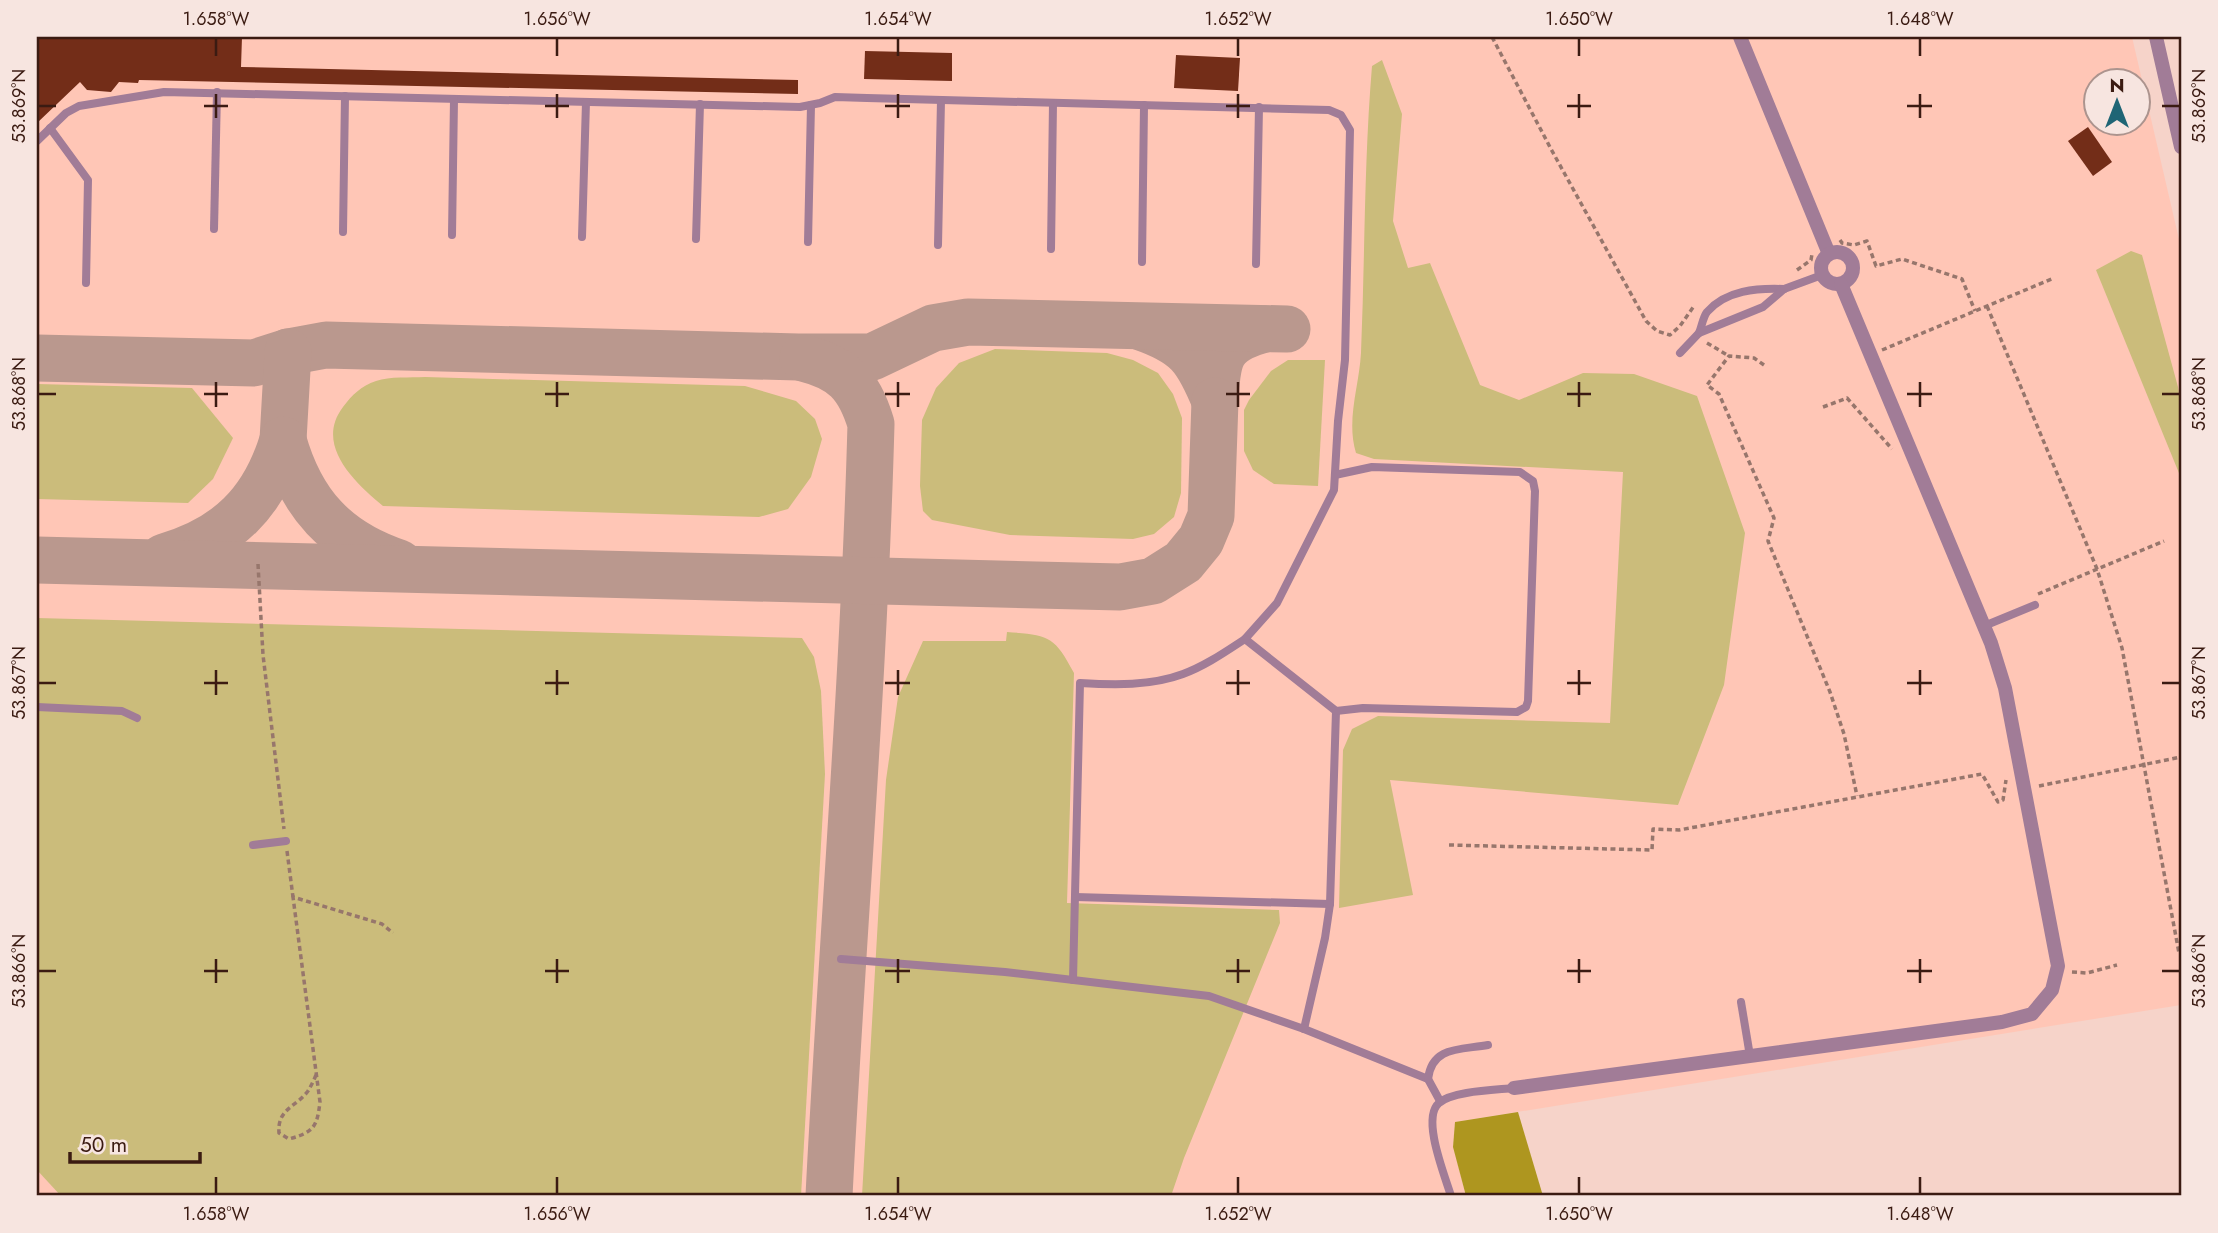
<svg xmlns="http://www.w3.org/2000/svg" width="2218" height="1233" font-family="Jost,sans-serif">
<rect width="100%" height="100%" fill="#f6d3c9"/>
<path fill="#ffc6b6" fill-rule="evenodd" d="M 37,37 L 2132,37 L 2181,248 L 2181,1005 L 1455,1122 L 1453,1147 L 1466,1196 L 37,1196 ZM 2096,80 L 2138,80 L 2138,122 L 2096,122 Z"/>
<g fill="#cbbc7b">
<path d="M 1382,60 L 1402,114 L 1393,221 L 1408,268 L 1430,263 L 1480,385 L 1519,400 L 1583,373 L 1634,374 L 1697,396 L 1745,533 L 1724,685 L 1678,805 L 1390,780 L 1413,895 L 1339,908 L 1343,750 L 1352,729 L 1378,716 L 1610,723 L 1623,472 L 1374,459 L 1356,453 C 1346,420 1359,387 1361,353 C 1365,257 1364,161 1372,66 Z"/>
<polygon points="2131,251 2142,255 2178,387 2181,408 2181,478 2096,270"/>
<polygon points="995,349 1107,353 1133,360 1158,373 1173,394 1182,418 1181,493 1174,517 1154,534 1133,539 1010,535 932,520 923,511 920,486 922,420 936,388 959,363"/>
<polygon points="1288,360 1325,360 1318,486 1274,484 1253,470 1244,451 1244,410 1249,400 1271,371"/>
<path d="M 425,377 L 745,386 L 796,401 L 815,419 L 822,439 L 811,477 L 788,509 L 759,517 L 383,506 C 355,483 314,445 343,407 C 352,395 361,386 376,381 C 390,376 410,378 425,377 Z"/>
<polygon points="37,384 192,388 233,438 213,479 188,503 37,499"/>
<polygon points="37,618 802,638 814,657 821,691 825,774 801,1196 61,1196 37,1170"/>
<path d="M 1007,632 C 1048,635 1054,635 1074,673 L 1067,903 L 1279,910 L 1280,923 L 1184,1158 L 1171,1196 L 862,1196 L 886,780 L 898,697 L 923,641 L 1006,641 Z"/>
</g>
<polygon fill="#ae961f" points="1518,1112 1543,1196 1466,1196 1453,1147 1455,1122"/>
<g fill="none" stroke-linecap="round" stroke-linejoin="round">
<g stroke="#ba988e" stroke-width="47">
<path d="M 1141,327 C 1187,343 1197,357 1215,401 C 1217,357 1219,341 1265,329"/>
<polyline points="37,358 254,363 288,352 326,345 798,357 872,357 933,328 968,322 1287,329"/>
<path d="M 803,358 C 843,368 859,384 871,424 C 864,681 842,939 829,1196"/>
<polyline points="283,440 288,352"/>
<path d="M 164,557 C 227,539 264,503 283,440 C 301,504 336,542 399,563"/>
<polyline points="37,560 1120,587 1153,581 1183,562 1201,540 1211,516 1215,401"/>
</g>
</g>
<g fill="#732d18">
<polygon points="37,37 242,37 241,67 798,80 798,94 139,80 138,83 119,82 111,92 87,90 80,82 37,123"/>
<polygon points="865,51 952,53 952,81 864,79"/>
<polygon points="1176,55 1240,58 1238,91 1174,88"/>
<polygon points="2088,127 2112,162 2093,176 2068,141"/>
</g>
<g fill="none" stroke-linecap="round" stroke-linejoin="round">
<g stroke="#97766c" stroke-width="3.5" stroke-dasharray="5 3.5" stroke-linecap="butt">
<polyline points="1492,37 1551,149 1646,321 1657,331 1670,335 1680,326 1694,306"/>
<polyline points="1840,240 1842,243 1854,245 1867,241 1876,266 1902,259 1962,279 1975,311"/>
<polyline points="1797,270 1811,260 1812,254"/>
<polyline points="1987,306 2097,569 2122,648 2179,953"/>
<polyline points="1707,343 1729,356"/>
<polyline points="1882,350 2054,278"/>
<polyline points="1764,365 1754,358 1729,356 1707,385 1719,394 1774,518 1768,541 1830,692 1844,734 1857,796"/>
<polyline points="1823,407 1847,398 1892,449"/>
<polyline points="258,564 263,655 284,829"/>
<polyline points="2038,594 2164,541"/>
<polyline points="2039,786 2181,757"/>
<polyline points="1449,845 1652,850 1653,829 1679,830 1982,774 1998,802 2003,800 2006,780"/>
<polyline points="287,851 293,897"/>
<polyline points="2072,972 2087,973 2117,965"/>
<path d="M 316,1075 C 314,1080 311,1086 308,1091 C 296,1107 277,1109 279,1133 L 289,1139 C 314,1132 317,1127 320,1102 L 293,897 L 382,924 L 393,933"/>
</g>
<g stroke="#a17c97" stroke-width="8">
<polyline points="50,128 88,180 86,283"/>
<polyline points="37,141 66,113 79,106 164,92 800,107 820,103 835,97 867,98 1329,110 1341,115 1350,130 1345,360 1338,421 1334,490 1277,603 1245,639 1336,711 1330,904 1325,938 1304,1029"/>
<polyline points="214,229 217,92"/>
<polyline points="343,232 345,96"/>
<polyline points="452,235 454,99"/>
<polyline points="582,237 586,102"/>
<polyline points="696,239 700,104"/>
<polyline points="808,242 811,105"/>
<polyline points="938,245 941,100"/>
<polyline points="1051,249 1053,103"/>
<polyline points="1142,262 1144,105"/>
<polyline points="1256,264 1259,107"/>
<path d="M 1699,333 C 1702,326 1703,317 1707,312 C 1726,290 1757,288 1784,289"/>
<polyline points="1680,353 1699,333 1763,307 1784,289 1822,275"/>
<polyline points="1335,475 1372,467 1520,472 1533,481 1535,491 1528,701 1526,707 1517,712 1363,708 1336,711"/>
<polyline points="1984,626 2035,605"/>
<polyline points="37,707 122,711 137,718"/>
<polyline points="253,845 286,841"/>
<polyline points="1075,897 1330,904"/>
<polyline points="841,959 1005,972 1209,996 1304,1029 1428,1079 1440,1101"/>
<path d="M 1073,980 L 1080,683 C 1114,685 1151,686 1183,674 C 1205,666 1225,652 1245,639"/>
<polyline points="1741,1002 1750,1056"/>
<path d="M 1428,1079 C 1432,1046 1460,1050 1488,1045"/>
<path d="M 1451,1196 C 1445,1176 1421,1118 1439,1103 C 1452,1091 1496,1090 1514,1088"/>
</g>
<g stroke="#a17c97" stroke-width="14">
<polyline points="1740,37 1829,254"/>
<polyline points="2156,37 2181,147"/>
<circle cx="1837" cy="268" r="16"/>
<polyline points="1514,1088 2002,1022 2032,1014 2052,990 2058,966 2005,688 1991,643 1841,284"/>
</g>
</g>
<path fill="none" stroke="#3b1b12" stroke-width="2.5" d="M 216,38 L 216,56M 557,38 L 557,56M 898,38 L 898,56M 1238,38 L 1238,56M 1579,38 L 1579,56M 1920,38 L 1920,56M 216,94 L 216,118M 557,94 L 557,118M 898,94 L 898,118M 1238,94 L 1238,118M 1579,94 L 1579,118M 1920,94 L 1920,118M 38,106 L 56,106M 204,106 L 228,106M 545,106 L 569,106M 885,106 L 910,106M 1226,106 L 1250,106M 1567,106 L 1591,106M 1907,106 L 1932,106M 2162,106 L 2180,106M 216,382 L 216,407M 557,382 L 557,407M 898,382 L 898,407M 1238,382 L 1238,407M 1579,382 L 1579,407M 1920,382 L 1920,407M 38,394 L 56,394M 204,394 L 228,394M 545,394 L 569,394M 885,394 L 910,394M 1226,394 L 1250,394M 1567,394 L 1591,394M 1907,394 L 1932,394M 2162,394 L 2180,394M 216,670 L 216,695M 557,670 L 557,695M 898,670 L 898,695M 1238,670 L 1238,695M 1579,670 L 1579,695M 1920,670 L 1920,695M 38,683 L 56,683M 204,683 L 228,683M 545,683 L 569,683M 885,683 L 910,683M 1226,683 L 1250,683M 1567,683 L 1591,683M 1907,683 L 1932,683M 2162,683 L 2180,683M 216,959 L 216,983M 557,959 L 557,983M 898,959 L 898,983M 1238,959 L 1238,983M 1579,959 L 1579,983M 1920,959 L 1920,983M 38,971 L 56,971M 204,971 L 228,971M 545,971 L 569,971M 885,971 L 910,971M 1226,971 L 1250,971M 1567,971 L 1591,971M 1907,971 L 1932,971M 2162,971 L 2180,971M 216,1177 L 216,1194M 557,1177 L 557,1194M 898,1177 L 898,1194M 1238,1177 L 1238,1194M 1579,1177 L 1579,1194M 1920,1177 L 1920,1194"/>
<rect width="2218" height="1233" fill="none" stroke="#f7e5e0" stroke-width="77"/>
<g transform="translate(2117 102)"><circle r="33" fill="#f7e5e0" stroke="#ac948e" stroke-width="2"/>
<path d="M0-5L12 26L0 18L-12 26Z" fill="#1f6575"/>
<text y="-10" font-size="19" font-weight="bold" text-anchor="middle" fill="#3b1b12">N</text>
</g>
<path d="M70 1152v10h130v-10" fill="none" stroke="#3b1b12" stroke-width="3.5"/>
<text x="80" y="1152" font-size="21" fill="#3b1b12" stroke="#f7e5e0" stroke-width="5" paint-order="stroke">50 m</text>
<rect x="38" y="38" width="2142" height="1156" fill="none" stroke="#3b1b12" stroke-width="2.5"/>
<g font-size="18" text-anchor="middle" fill="#3b1b12">
<text x="216" y="25">1.658°W</text>
<text x="557" y="25">1.656°W</text>
<text x="898" y="25">1.654°W</text>
<text x="1238" y="25">1.652°W</text>
<text x="1579" y="25">1.650°W</text>
<text x="1920" y="25">1.648°W</text>
<text transform="translate(19 106) rotate(-90)" y="6">53.869°N</text>
<text transform="translate(2199 106) rotate(-90)" y="6">53.869°N</text>
<text transform="translate(19 394) rotate(-90)" y="6">53.868°N</text>
<text transform="translate(2199 394) rotate(-90)" y="6">53.868°N</text>
<text transform="translate(19 683) rotate(-90)" y="6">53.867°N</text>
<text transform="translate(2199 683) rotate(-90)" y="6">53.867°N</text>
<text transform="translate(19 971) rotate(-90)" y="6">53.866°N</text>
<text transform="translate(2199 971) rotate(-90)" y="6">53.866°N</text>
<text x="216" y="1220">1.658°W</text>
<text x="557" y="1220">1.656°W</text>
<text x="898" y="1220">1.654°W</text>
<text x="1238" y="1220">1.652°W</text>
<text x="1579" y="1220">1.650°W</text>
<text x="1920" y="1220">1.648°W</text>
</g>
</svg>
